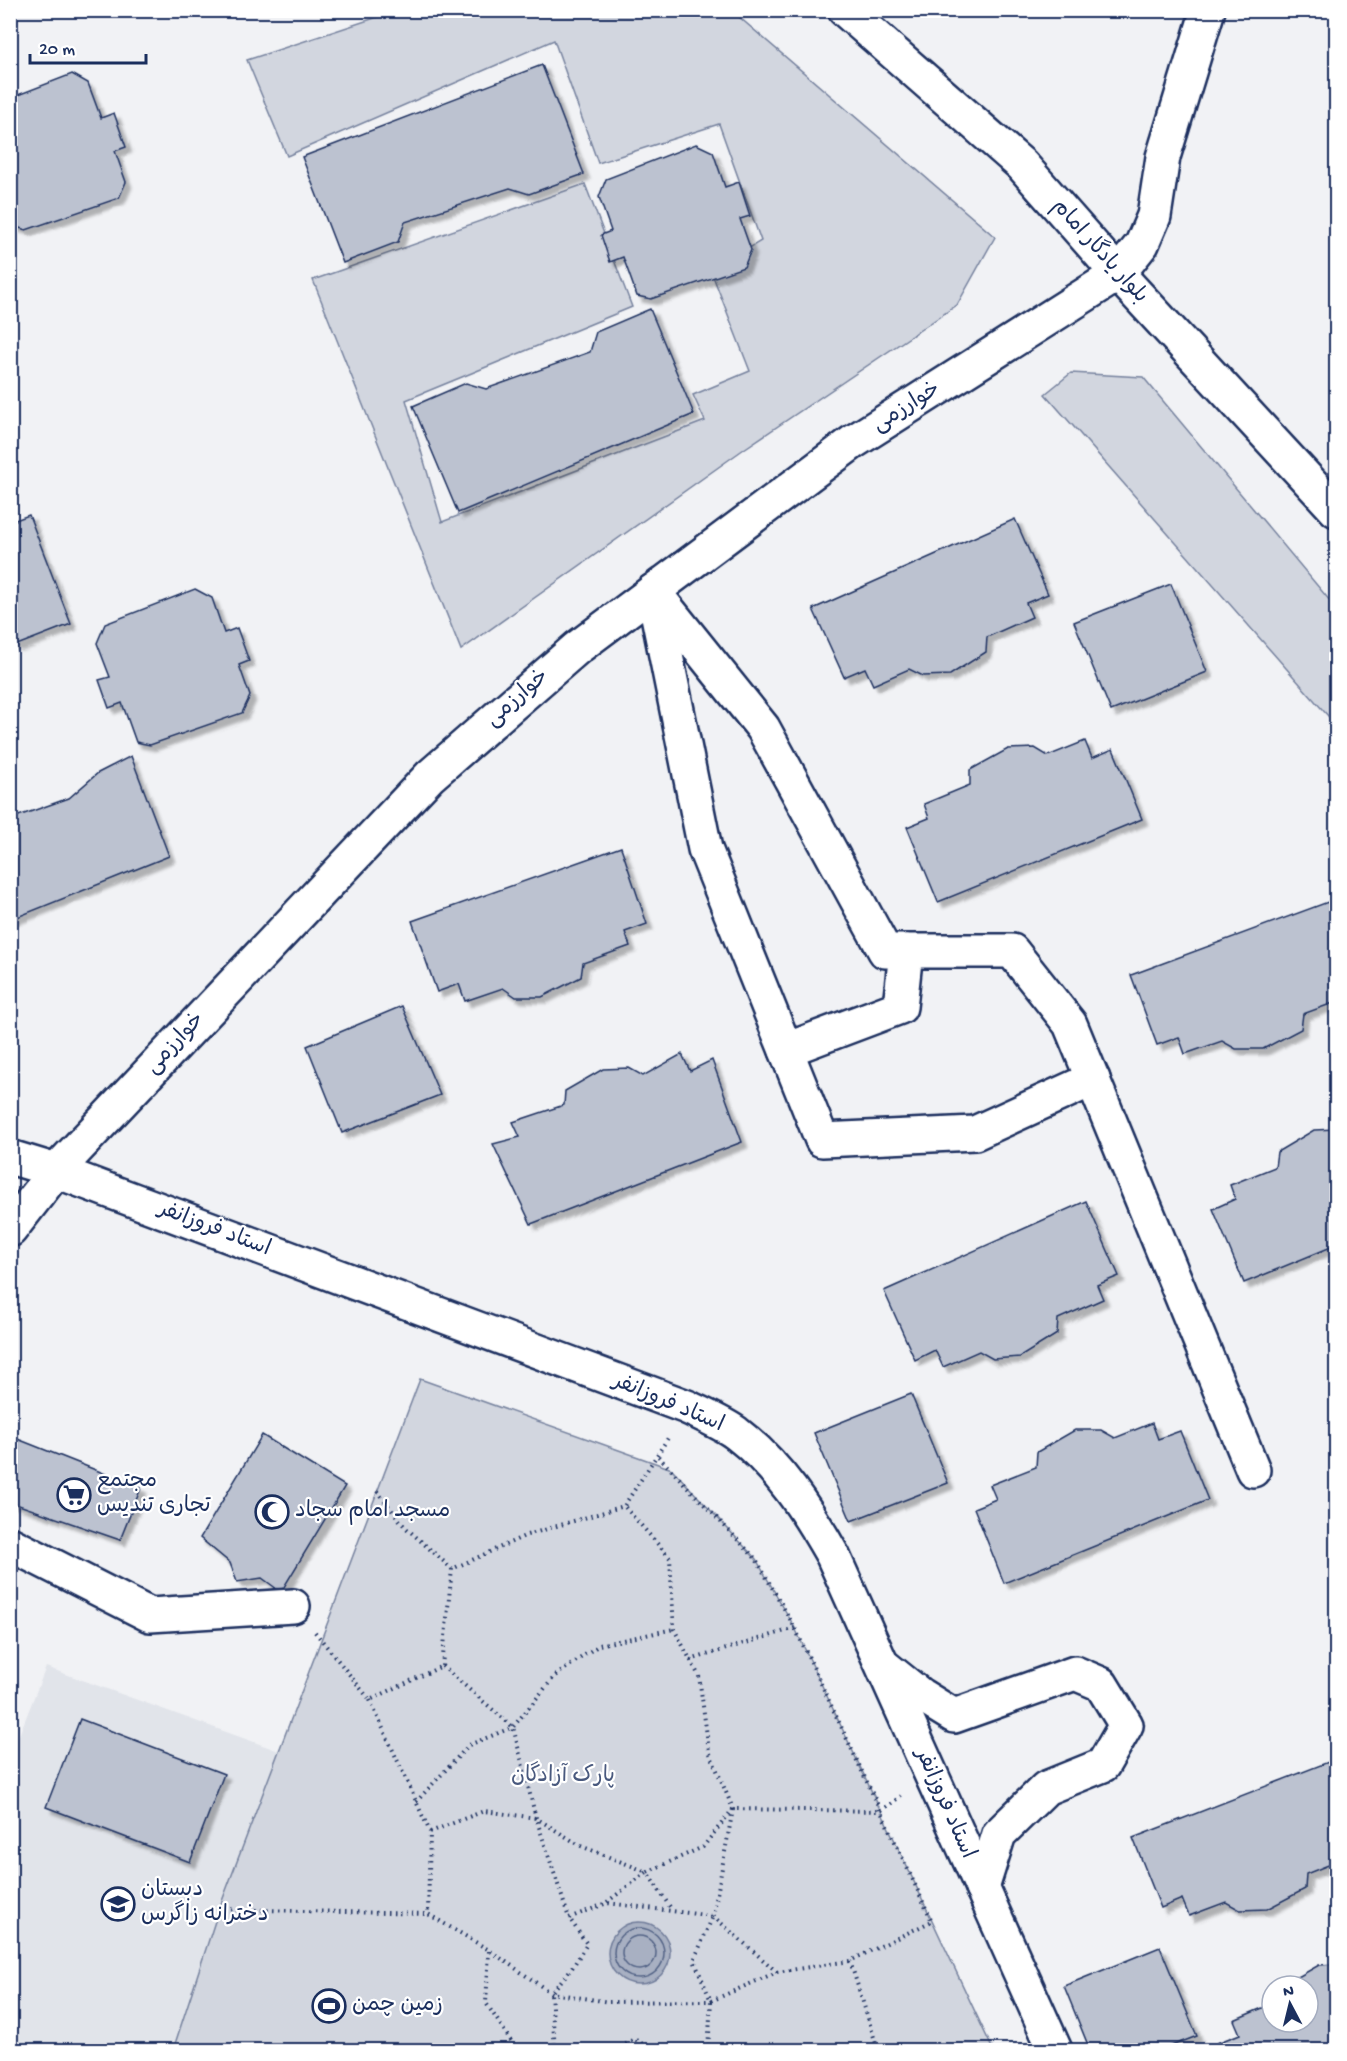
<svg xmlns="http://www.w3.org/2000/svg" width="1347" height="2061" font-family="'Gochi Hand','Playpen Sans Arabic',sans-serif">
<defs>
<filter id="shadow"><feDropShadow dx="5.5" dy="5.5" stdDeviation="1.5" flood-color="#0004"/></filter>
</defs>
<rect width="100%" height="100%" fill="#f1f2f5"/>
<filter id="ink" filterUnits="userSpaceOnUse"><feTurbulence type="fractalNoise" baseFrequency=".0167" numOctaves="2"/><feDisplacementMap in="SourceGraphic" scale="12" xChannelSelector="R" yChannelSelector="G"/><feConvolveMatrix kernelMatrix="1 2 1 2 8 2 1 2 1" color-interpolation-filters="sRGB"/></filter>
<g filter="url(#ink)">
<polygon fill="#e1e4ea" points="46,1667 279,1751 175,2050 11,2050 10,1758"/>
<g fill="#d2d6df" stroke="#76829e" stroke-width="1.5">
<polygon points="396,11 732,11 995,237 957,305 744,449 461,650 313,280 585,184 632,307 406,400 442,522 705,421 693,395 750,371 711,271 761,241 719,124 598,163 554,40 287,156 247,60"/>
<polygon points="1071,373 1143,377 1336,608 1336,725 1045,394"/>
<polygon points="420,1379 672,1469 756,1559 795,1628 993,2050 173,2050 219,1909"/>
</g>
<circle fill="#a8b0c2" stroke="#707c9a" stroke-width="1.5" cx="639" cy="1953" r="31"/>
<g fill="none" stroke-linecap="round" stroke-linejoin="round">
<g stroke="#536386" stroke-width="1.5">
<circle cx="639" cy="1953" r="25"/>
<circle cx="639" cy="1953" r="17"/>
</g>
</g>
<g fill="#bcc2d0" stroke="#1b2f5e" stroke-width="1.5" filter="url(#shadow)">
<polygon points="542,65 584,174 529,194 510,188 405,222 398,242 343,263 302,157"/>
<polygon points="72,74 88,83 101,118 114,113 126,147 115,151 126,182 119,198 26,230 13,226 10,221 10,98"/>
<polygon points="696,144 713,152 725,187 739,182 750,216 740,219 751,250 744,267 651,299 637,296 623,257 610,262 601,235 611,231 599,197 606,179"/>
<polygon points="650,309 694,414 458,513 413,406 466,383 486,389 590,352 596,332"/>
<polygon points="29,515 71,624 17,645 10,643 10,522"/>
<polygon points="1015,519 1048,594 1026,603 1032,617 987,637 986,652 950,675 923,676 909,669 873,685 865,668 844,677 813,609"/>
<polygon points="1171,584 1207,672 1111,711 1074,622"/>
<polygon points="195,589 212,598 224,633 237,628 249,661 239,665 250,696 242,713 150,745 136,742 122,703 109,708 99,680 110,677 97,643 105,624"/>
<polygon points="1085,741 1092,758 1113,749 1142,819 938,902 907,827 929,818 924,804 970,785 970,770 1008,749 1035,748 1048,756"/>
<polygon points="131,756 169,856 10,920 10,819 69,798 98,773"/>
<polygon points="621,847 647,924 625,932 630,946 583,963 581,977 542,997 516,997 503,988 465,1001 459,984 437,992 412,921"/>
<polygon points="1336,899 1336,1002 1303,1014 1301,1029 1263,1049 1236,1049 1222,1041 1185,1054 1179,1037 1157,1045 1131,975"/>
<polygon points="402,1006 440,1095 342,1133 307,1046"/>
<polygon points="682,1054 690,1071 712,1060 742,1142 531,1224 493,1144 520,1137 513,1122 564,1105 565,1091 603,1069 629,1068 643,1076"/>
<polygon points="1336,1129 1336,1245 1244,1283 1213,1209 1235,1199 1230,1185 1275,1167 1277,1152 1314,1130"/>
<polygon points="1086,1201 1119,1276 1097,1285 1103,1299 1058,1319 1057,1334 1020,1357 993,1359 979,1351 943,1367 935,1350 915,1360 884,1291"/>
<polygon points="911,1394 948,1483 851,1521 814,1433"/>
<polygon points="1152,1423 1158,1439 1180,1431 1208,1500 1004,1583 974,1508 996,1499 990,1485 1036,1467 1037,1452 1075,1430 1101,1430 1115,1438"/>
<polygon points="262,1435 345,1486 281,1592 262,1578 237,1582 230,1563 200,1538"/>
<polygon points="10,1436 141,1488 120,1540 10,1502"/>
<polygon points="80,1719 224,1774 190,1862 46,1807"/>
<polygon points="1336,1759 1336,1862 1306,1874 1305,1889 1267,1909 1240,1910 1226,1902 1189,1916 1182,1899 1161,1908 1133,1838"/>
<polygon points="1160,1947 1197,2036 1161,2050 1090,2050 1064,1986"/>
<polygon points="1336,1964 1336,2050 1221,2050 1217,2043 1240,2034 1234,2020 1272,2004 1272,2022 1308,2022 1308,1986 1282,1986 1319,1965"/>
</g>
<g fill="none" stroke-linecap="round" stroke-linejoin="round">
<g stroke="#1b2f5e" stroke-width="38">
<g id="minor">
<polyline points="845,10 1022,165 1118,274 1336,510"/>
<polyline points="653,591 763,728 885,951 1012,951 1070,1024 1253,1470"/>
<polyline points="654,596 705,849 822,1140 975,1133 1093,1079"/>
<polyline points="786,1050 900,1007 906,951"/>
<path d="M 10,1157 L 56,1171 L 687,1407 C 703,1415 722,1423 736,1433 C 779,1466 807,1510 833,1556 L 1055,2050"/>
<polyline points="10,1230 56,1171 430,776 577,648 853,442 1118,274 1142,244 1154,216 1163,157 1208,10"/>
<polyline points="10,1544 150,1615 293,1606"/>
<polyline points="885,1667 920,1695 954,1716 1075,1673 1101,1684 1126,1725 1103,1765 1046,1788 999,1834 982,1888"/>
</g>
</g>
<g stroke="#1b2f5e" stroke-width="4" stroke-dasharray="1.5 4.5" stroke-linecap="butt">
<polyline points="377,1491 405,1527 452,1569"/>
<polyline points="315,1632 370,1700 442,1666"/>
<polyline points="690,1660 795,1628"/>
<polyline points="442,1666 513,1727 536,1818 581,1846 647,1872 703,1847 733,1809 709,1751 699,1676 674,1629 670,1558 624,1506"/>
<polyline points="442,1666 452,1569 527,1535 624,1506 668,1438"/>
<polyline points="370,1700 430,1832 428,1914 489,1950 551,1993 609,2002 711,2001 777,1972 850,1961 932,1921 795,1628 756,1559 657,1455"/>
<polyline points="416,1802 469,1745 513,1727 555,1676 599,1645 674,1629"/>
<polyline points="430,1832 484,1811 536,1818 569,1918"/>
<polyline points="607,1902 647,1872 672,1910"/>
<polyline points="219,1909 428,1914"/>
<polyline points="489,1951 486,2003 517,2050"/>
<polyline points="850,1961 878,2050"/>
<polyline points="777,1972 713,1916 733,1809 881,1811 901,1796"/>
<polyline points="555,2050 551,1993 572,1968 587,1944 569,1918 607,1903 713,1916 694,1960 711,2001 708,2050"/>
<polyline points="615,2050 634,2039 653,2050"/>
</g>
<use href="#minor" stroke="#fff" stroke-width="33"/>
</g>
</g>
<defs>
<g id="supermarket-ring" transform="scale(1.725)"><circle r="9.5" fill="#fff" stroke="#1b2f5e" stroke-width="1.5"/><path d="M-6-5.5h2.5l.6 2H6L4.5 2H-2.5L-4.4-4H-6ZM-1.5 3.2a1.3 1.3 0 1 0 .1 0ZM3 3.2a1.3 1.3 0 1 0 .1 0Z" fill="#1b2f5e"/></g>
<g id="mosque-ring" transform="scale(1.725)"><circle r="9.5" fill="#fff" stroke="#1b2f5e" stroke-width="1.5"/><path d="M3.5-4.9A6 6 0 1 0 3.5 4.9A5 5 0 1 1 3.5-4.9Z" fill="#1b2f5e"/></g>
<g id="school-ring" transform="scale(1.725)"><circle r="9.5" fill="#fff" stroke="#1b2f5e" stroke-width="1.5"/><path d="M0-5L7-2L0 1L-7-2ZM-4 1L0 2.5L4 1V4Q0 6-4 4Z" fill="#1b2f5e"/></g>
<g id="stadium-ring" transform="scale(1.725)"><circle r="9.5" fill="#fff" stroke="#1b2f5e" stroke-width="1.5"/><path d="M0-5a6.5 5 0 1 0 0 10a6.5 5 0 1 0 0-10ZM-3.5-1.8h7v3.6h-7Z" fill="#1b2f5e"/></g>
</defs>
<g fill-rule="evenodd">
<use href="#supermarket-ring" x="74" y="1495"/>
<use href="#mosque-ring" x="272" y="1512"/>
<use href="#school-ring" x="118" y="1904"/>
<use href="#stadium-ring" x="329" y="2006"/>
</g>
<g text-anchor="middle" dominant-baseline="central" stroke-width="4.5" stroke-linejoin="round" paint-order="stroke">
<g font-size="22" fill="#1b2f5e" stroke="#fff">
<text transform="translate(1099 252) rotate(48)">بلوار یادگار امام</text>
<text transform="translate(907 408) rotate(-32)">خوارزمی</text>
<text transform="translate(518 699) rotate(-41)">خوارزمی</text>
<text transform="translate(176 1044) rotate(-47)">خوارزمی</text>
<text transform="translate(214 1230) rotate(21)">استاد فروزانفر</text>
<text transform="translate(668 1404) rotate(23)">استاد فروزانفر</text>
<text transform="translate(944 1804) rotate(66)">استاد فروزانفر</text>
</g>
<g font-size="22" fill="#1b2f5e" stroke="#fff" text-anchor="start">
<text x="97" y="1482">مجتمع<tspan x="97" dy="25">تجاری تندیس</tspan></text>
<text x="295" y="1512">مسجد امام سجاد</text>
<text x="141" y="1891">دبستان<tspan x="141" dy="25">دخترانه زاگرس</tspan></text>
<text x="352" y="2006">زمین چمن</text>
</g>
<g font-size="22" fill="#49597e" stroke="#fff">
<text x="563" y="1777">پارک آزادگان</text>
</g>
</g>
<rect width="1347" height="2061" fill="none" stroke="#fff" stroke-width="36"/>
<rect x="18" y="18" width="1311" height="2025" fill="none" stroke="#1b2f5e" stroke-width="2" filter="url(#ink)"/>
<g transform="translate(1290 2004) rotate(353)"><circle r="28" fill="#ffffff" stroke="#a4acbf" stroke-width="1.5"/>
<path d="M0-4.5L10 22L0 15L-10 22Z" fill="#1b2f5e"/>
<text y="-9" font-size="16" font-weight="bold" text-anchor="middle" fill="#1b2f5e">N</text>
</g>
<path d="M30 54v9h116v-9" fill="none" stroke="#1b2f5e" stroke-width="3"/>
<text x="39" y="54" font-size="18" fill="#1b2f5e" stroke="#ffffff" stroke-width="4.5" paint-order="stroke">20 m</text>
</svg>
